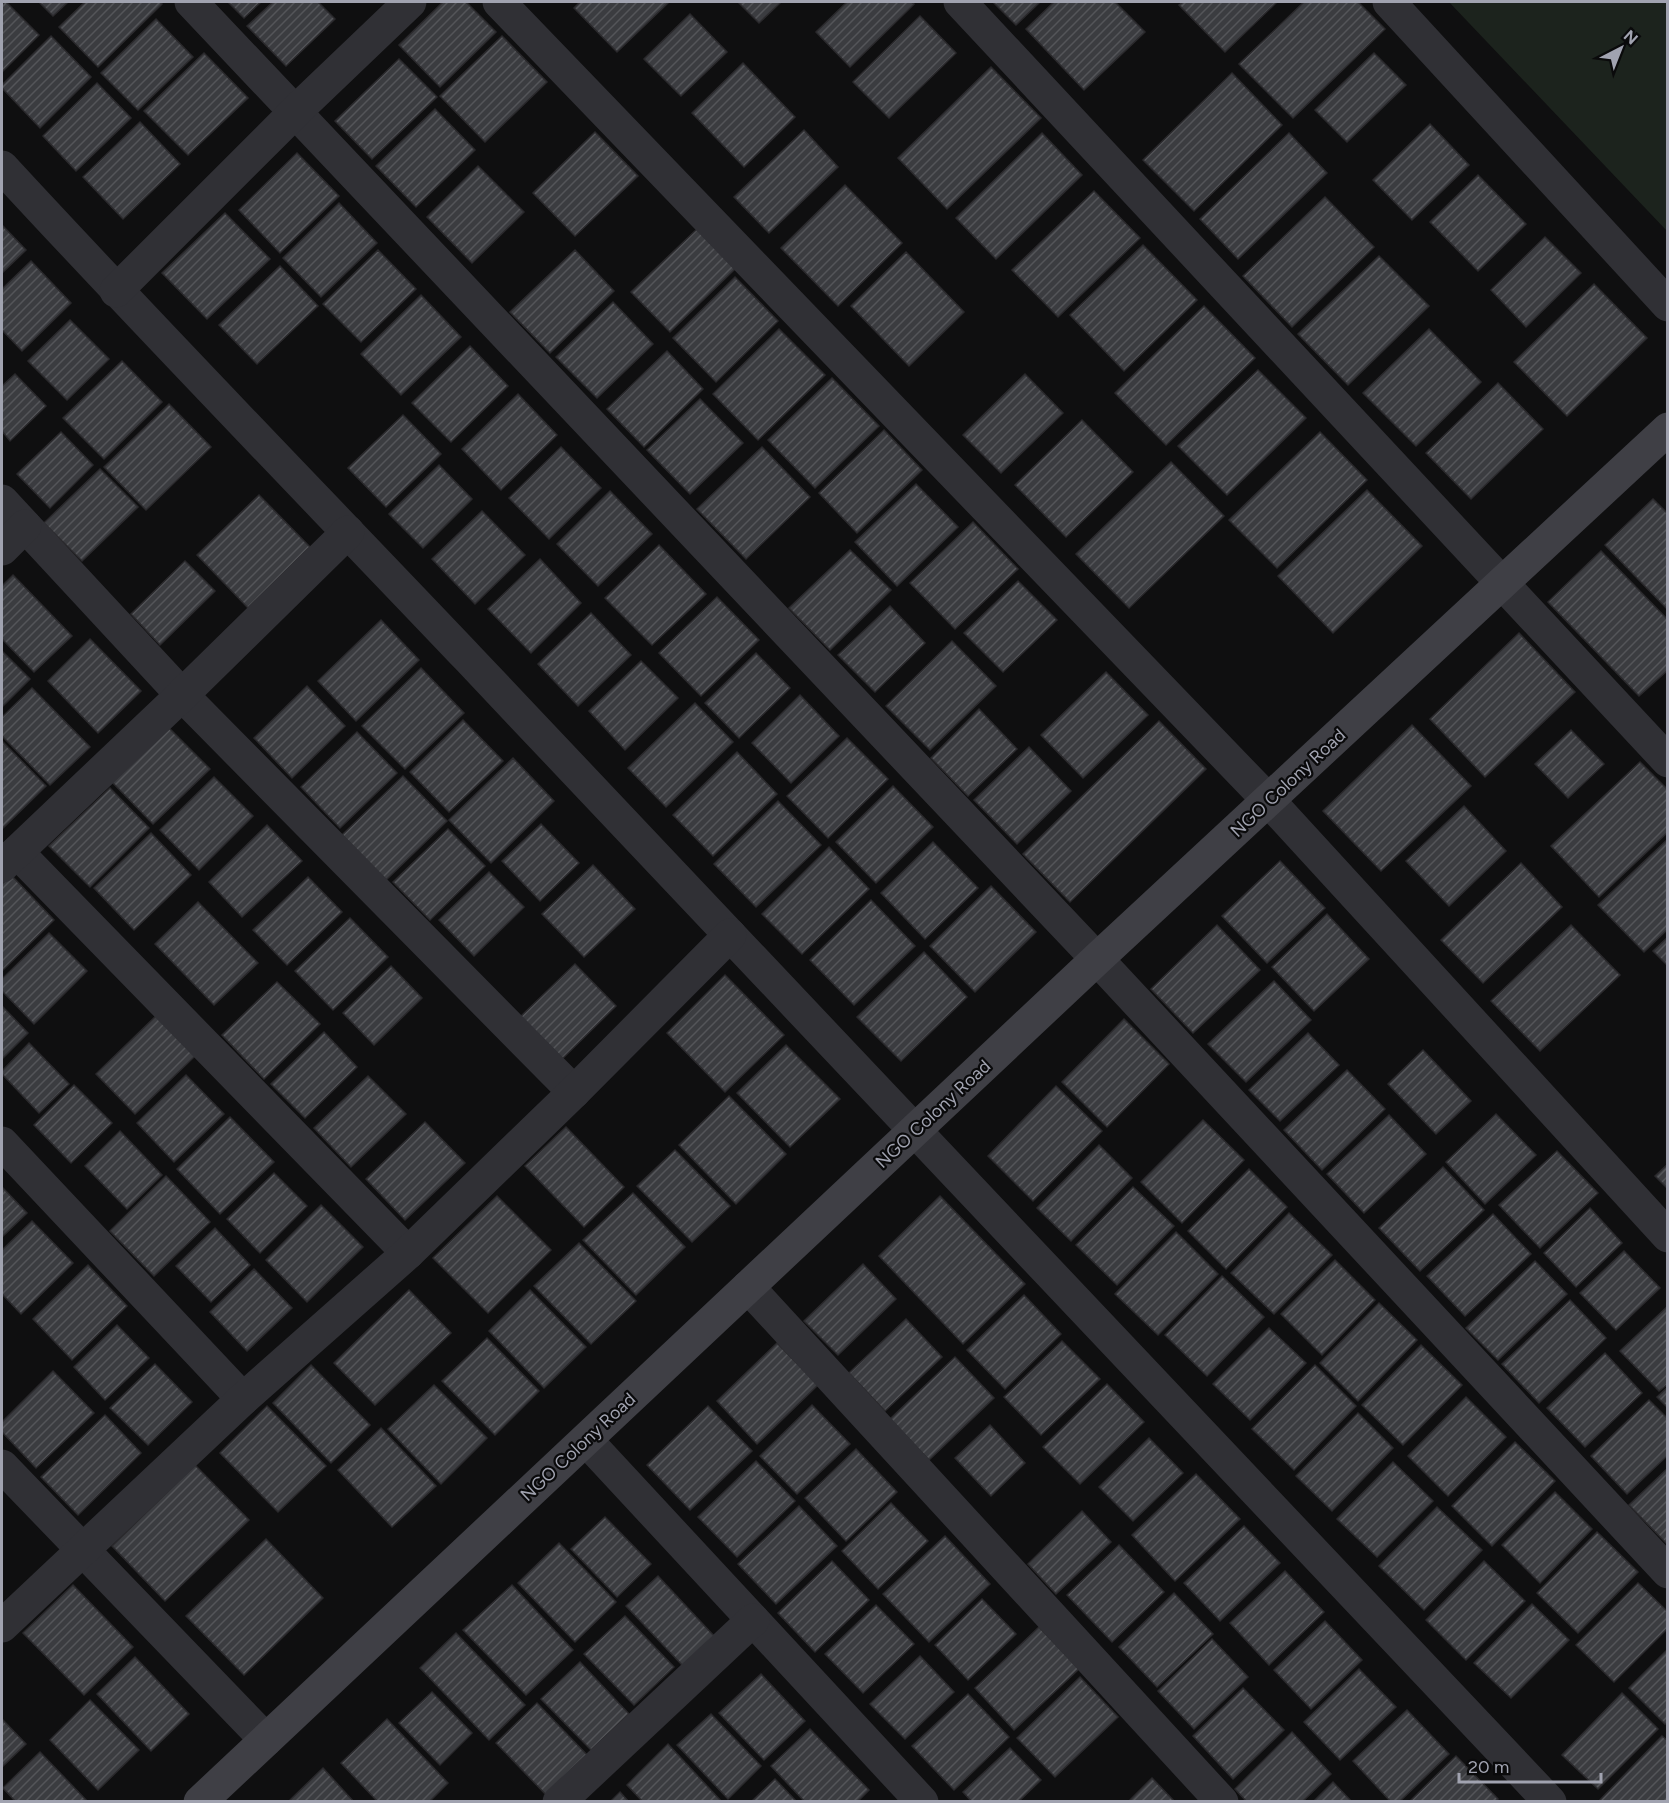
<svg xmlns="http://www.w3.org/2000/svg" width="1669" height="1803" font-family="Figtree,sans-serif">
<defs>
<pattern id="building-hatch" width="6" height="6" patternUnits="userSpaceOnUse" patternTransform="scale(1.5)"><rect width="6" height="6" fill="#3b3c40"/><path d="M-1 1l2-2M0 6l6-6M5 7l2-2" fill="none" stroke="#545559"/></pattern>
</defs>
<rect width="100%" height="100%" fill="#0f0f10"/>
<polygon fill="#1c231d" points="1449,2 1667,2 1667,231"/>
<g fill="url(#building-hatch)" stroke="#2a292c" stroke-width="1.5">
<polygon points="4,2 6,2 39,35 2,72 2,4"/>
<polygon points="39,2 68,2 53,16"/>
<polygon points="85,2 160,2 162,4 98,67 59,27"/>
<polygon points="228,2 261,2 244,18"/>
<polygon points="273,2 318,2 335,19 286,66 247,26"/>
<polygon points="443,2 466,2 496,32 440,87 399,45"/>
<polygon points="580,2 669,2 617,52 574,8"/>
<polygon points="738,2 781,2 759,23"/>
<polygon points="847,2 911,2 914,4 850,67 816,32"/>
<polygon points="993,2 1040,2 1016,25"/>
<polygon points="1054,2 1115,2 1145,32 1084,90 1026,29"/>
<polygon points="1183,2 1277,2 1225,52 1179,5"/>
<polygon points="1304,2 1358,2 1385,29 1293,118 1239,64"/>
<polygon points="690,14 727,52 681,96 644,59"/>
<polygon points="920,16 956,53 889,118 853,82"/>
<polygon points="156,19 193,57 138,110 101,73"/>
<polygon points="51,36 91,77 40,128 2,88 2,85"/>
<polygon points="502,36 547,82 485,142 440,96"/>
<polygon points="204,53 248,98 188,155 144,111"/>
<polygon points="1374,53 1406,85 1347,142 1315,110"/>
<polygon points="399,59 437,97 372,159 335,121"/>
<polygon points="743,63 795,117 744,167 692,113"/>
<polygon points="991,67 1041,118 947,209 898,158"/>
<polygon points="1232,73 1282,125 1194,211 1143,160"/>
<polygon points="97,83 131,118 76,171 43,136"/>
<polygon points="435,109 475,150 416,207 376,166"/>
<polygon points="140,122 180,164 123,219 83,177"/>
<polygon points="1430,124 1469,165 1412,220 1373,180"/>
<polygon points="804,130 838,167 769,233 734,197"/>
<polygon points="595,132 638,176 575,236 533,193"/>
<polygon points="1042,133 1082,175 996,259 956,218"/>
<polygon points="1289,133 1327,173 1238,259 1200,219"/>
<polygon points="297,153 339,196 280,253 239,210"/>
<polygon points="478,166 524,212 472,263 427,217"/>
<polygon points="1478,175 1526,224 1478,271 1430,222"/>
<polygon points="845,185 902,243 838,306 781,248"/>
<polygon points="1094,191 1140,238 1058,317 1012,270"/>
<polygon points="1325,197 1374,247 1292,327 1243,276"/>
<polygon points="339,203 377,243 321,297 283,258"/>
<polygon points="225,213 270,259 207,319 162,273"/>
<polygon points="2,225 26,250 2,273"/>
<polygon points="697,229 735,269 670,332 631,292"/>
<polygon points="1545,237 1581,273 1526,327 1491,290"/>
<polygon points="1143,245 1197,300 1124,371 1070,315"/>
<polygon points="378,250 416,289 361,342 323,304"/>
<polygon points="575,250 614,291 550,353 510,312"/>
<polygon points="906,252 964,312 909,366 851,306"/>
<polygon points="1379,256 1429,306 1348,385 1298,334"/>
<polygon points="31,261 71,303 22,351 2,330 2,289"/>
<polygon points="280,266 318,306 257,364 219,325"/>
<polygon points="735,277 778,321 716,382 673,338"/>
<polygon points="1594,284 1647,338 1567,416 1514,362"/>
<polygon points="421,295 461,337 401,395 361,354"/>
<polygon points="613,302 653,344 597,398 556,357"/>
<polygon points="1204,306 1255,358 1166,445 1115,393"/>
<polygon points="70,320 109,359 67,400 28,361"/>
<polygon points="779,329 825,375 758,440 713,394"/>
<polygon points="1429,329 1481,382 1416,446 1363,393"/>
<polygon points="470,346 508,386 451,442 412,403"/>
<polygon points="667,351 703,389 644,447 607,409"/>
<polygon points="122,361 162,402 104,459 63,418"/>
<polygon points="1258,370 1306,418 1227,495 1178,446"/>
<polygon points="15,374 46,406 10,441 2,431 2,386"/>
<polygon points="1025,374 1063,413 1001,473 963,435"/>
<polygon points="832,378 879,426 815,488 768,440"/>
<polygon points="1498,383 1543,429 1471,499 1426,453"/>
<polygon points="518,394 557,435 501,490 462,449"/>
<polygon points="700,399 743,443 690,494 647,450"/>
<polygon points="169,404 211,447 146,510 104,467"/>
<polygon points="403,415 441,454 386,507 348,468"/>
<polygon points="1082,420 1133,472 1066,537 1015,485"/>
<polygon points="884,430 922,470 857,533 819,493"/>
<polygon points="61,432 93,465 50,508 17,474"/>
<polygon points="1320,432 1367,480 1277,568 1229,520"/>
<polygon points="561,447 601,488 549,539 509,498"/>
<polygon points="762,447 810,497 746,559 697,509"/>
<polygon points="1171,462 1224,516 1129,608 1076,554"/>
<polygon points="439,465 472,499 423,548 389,514"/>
<polygon points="100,469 138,507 82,561 44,523"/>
<polygon points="916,484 958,527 897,586 855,542"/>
<polygon points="1367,490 1422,546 1333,633 1278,576"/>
<polygon points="610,491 652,534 598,586 557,544"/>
<polygon points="259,495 310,547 248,608 197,555"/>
<polygon points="1653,499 1668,514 1668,610 1605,545"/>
<polygon points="482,511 525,555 475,604 432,559"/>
<polygon points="973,522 1018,569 955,629 910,583"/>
<polygon points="659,545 706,594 652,645 605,598"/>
<polygon points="850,550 891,590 830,650 789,608"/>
<polygon points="1601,551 1668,620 1668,670 1639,696 1548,602"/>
<polygon points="540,559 581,603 531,653 488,609"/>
<polygon points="185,561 215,591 160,645 131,614"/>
<polygon points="13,575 72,636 34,672 2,639 2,586"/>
<polygon points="1018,581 1057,620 1003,672 964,633"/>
<polygon points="717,597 759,640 701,696 659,653"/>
<polygon points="890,606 925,643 875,692 838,655"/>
<polygon points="591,613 631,655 578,706 538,664"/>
<polygon points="381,620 419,660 356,721 318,681"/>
<polygon points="1519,633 1575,692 1485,777 1430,719"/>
<polygon points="90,639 141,691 98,733 48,681"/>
<polygon points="952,641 996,686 930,750 886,706"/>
<polygon points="2,651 30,679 2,707"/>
<polygon points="756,653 790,688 739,738 705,703"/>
<polygon points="641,661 678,698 625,750 589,711"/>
<polygon points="421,668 464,713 405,769 362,726"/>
<polygon points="1106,672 1148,715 1083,778 1041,735"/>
<polygon points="307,686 345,726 292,778 254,738"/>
<polygon points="32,688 90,747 50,785 2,736 2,717"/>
<polygon points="800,695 839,736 791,783 752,743"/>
<polygon points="695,703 733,742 666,807 628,768"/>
<polygon points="979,709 1017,749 968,796 931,758"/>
<polygon points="463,720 503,761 449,812 410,772"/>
<polygon points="1159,721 1206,769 1070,902 1023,854"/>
<polygon points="166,725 210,769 153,824 110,780"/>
<polygon points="1412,725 1471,786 1381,871 1323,811"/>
<polygon points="1571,730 1604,764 1568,798 1535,764"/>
<polygon points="357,732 397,773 340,828 301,787"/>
<polygon points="847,738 888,779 828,838 787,796"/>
<polygon points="2,741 46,786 2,829"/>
<polygon points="1029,747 1071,791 1017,844 974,800"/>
<polygon points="737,752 777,794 713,856 673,815"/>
<polygon points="513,758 554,801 491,863 449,820"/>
<polygon points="1640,762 1668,790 1668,832 1599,897 1551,846"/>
<polygon points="403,776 447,821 386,880 342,835"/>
<polygon points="214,777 253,816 199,870 160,830"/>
<polygon points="893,786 933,827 876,883 836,842"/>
<polygon points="110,788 149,828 90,887 49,846"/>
<polygon points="778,801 821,845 756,907 714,864"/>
<polygon points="1464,806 1506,851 1449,906 1406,861"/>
<polygon points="541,824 579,863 540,901 502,861"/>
<polygon points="267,825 302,861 242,917 209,882"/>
<polygon points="448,829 485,866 430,920 393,882"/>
<polygon points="151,833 191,875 134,930 94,888"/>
<polygon points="1668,839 1668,929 1644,952 1598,905"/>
<polygon points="933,842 978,888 925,939 881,893"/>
<polygon points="829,847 869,889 802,954 762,914"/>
<polygon points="1280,861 1325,908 1267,963 1222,916"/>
<polygon points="1521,863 1562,907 1483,983 1441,940"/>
<polygon points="593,865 635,909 584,957 542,914"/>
<polygon points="489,872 524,907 474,956 439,920"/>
<polygon points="11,875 54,920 2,971 2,884"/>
<polygon points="308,877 342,912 287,965 253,930"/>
<polygon points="991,886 1036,932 975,992 930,946"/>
<polygon points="871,900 915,946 854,1005 810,960"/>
<polygon points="198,902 258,963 214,1005 155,944"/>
<polygon points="1327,914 1369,959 1314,1011 1272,967"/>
<polygon points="350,918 388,957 333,1010 295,971"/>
<polygon points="1217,925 1260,970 1193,1033 1151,989"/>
<polygon points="1571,925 1620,975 1540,1051 1491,1001"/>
<polygon points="49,933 87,971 34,1024 2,991 2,979"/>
<polygon points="1668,937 1668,966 1653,951"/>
<polygon points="924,952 967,997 901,1061 857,1017"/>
<polygon points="575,964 616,1006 559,1062 517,1020"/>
<polygon points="391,966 422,998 374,1045 343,1013"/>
<polygon points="725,975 784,1035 725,1092 667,1033"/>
<polygon points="1274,981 1311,1020 1246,1082 1208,1044"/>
<polygon points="277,982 320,1024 264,1079 222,1035"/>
<polygon points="2,1006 28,1033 2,1059"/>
<polygon points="157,1015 196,1055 135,1114 96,1074"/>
<polygon points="1124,1019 1169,1064 1107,1127 1062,1082"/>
<polygon points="324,1032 357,1067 305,1118 271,1084"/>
<polygon points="1308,1033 1339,1065 1280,1121 1249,1090"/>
<polygon points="29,1043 69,1084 39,1113 2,1074 2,1071"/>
<polygon points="786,1045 840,1099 790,1147 737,1093"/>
<polygon points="1423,1050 1471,1101 1436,1134 1388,1084"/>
<polygon points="1347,1070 1385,1109 1322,1170 1284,1130"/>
<polygon points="186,1075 224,1114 174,1162 137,1123"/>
<polygon points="368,1076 406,1114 351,1167 314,1128"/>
<polygon points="74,1085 112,1123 71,1163 34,1125"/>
<polygon points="1056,1086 1102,1131 1033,1201 988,1156"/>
<polygon points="729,1096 786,1154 736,1204 679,1145"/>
<polygon points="1496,1114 1536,1155 1485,1204 1446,1162"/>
<polygon points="1389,1115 1426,1154 1364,1213 1327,1174"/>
<polygon points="230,1117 274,1162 220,1214 177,1169"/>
<polygon points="1203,1120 1244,1160 1182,1223 1141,1182"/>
<polygon points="425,1122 465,1163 405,1220 366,1179"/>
<polygon points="566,1127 624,1187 584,1227 525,1166"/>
<polygon points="120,1131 162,1175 127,1209 85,1166"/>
<polygon points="1099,1145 1132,1178 1071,1241 1037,1208"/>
<polygon points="675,1150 730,1206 692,1242 637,1186"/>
<polygon points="1557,1151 1598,1193 1540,1248 1499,1205"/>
<polygon points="1668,1164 1668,1189 1655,1176"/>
<polygon points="1443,1167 1484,1210 1420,1271 1379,1228"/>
<polygon points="1249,1169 1287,1207 1226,1269 1188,1231"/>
<polygon points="274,1173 307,1206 260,1253 227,1219"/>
<polygon points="166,1176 210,1222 154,1276 110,1231"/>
<polygon points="2,1187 27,1213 2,1237"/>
<polygon points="1133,1187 1174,1226 1117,1285 1076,1245"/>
<polygon points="633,1193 685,1247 636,1295 583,1240"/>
<polygon points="497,1196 551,1250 488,1313 433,1258"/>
<polygon points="940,1196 1025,1284 963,1344 879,1256"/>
<polygon points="321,1205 363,1247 307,1302 266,1260"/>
<polygon points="1590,1208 1622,1243 1576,1287 1544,1253"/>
<polygon points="1289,1213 1332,1255 1274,1314 1231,1273"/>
<polygon points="1493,1214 1531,1254 1465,1316 1427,1276"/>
<polygon points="32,1221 73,1263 21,1314 2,1294 2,1250"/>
<polygon points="215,1228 250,1265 211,1302 176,1266"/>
<polygon points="1176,1232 1218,1274 1158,1335 1115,1294"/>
<polygon points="579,1243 636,1301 591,1344 534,1286"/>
<polygon points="1624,1251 1660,1288 1616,1330 1580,1293"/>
<polygon points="1335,1260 1375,1300 1322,1355 1281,1314"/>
<polygon points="1535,1261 1567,1294 1498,1360 1466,1328"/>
<polygon points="863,1264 896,1299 838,1355 804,1321"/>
<polygon points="88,1265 127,1306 72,1360 33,1319"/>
<polygon points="254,1269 292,1308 247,1351 210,1312"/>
<polygon points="1222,1276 1264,1317 1207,1376 1165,1335"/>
<polygon points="409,1290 451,1333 375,1405 334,1363"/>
<polygon points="530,1290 586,1347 544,1388 489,1331"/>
<polygon points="1024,1295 1061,1334 1005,1389 967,1350"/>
<polygon points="1570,1300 1606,1338 1539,1403 1502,1364"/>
<polygon points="1379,1303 1417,1340 1358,1401 1320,1363"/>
<polygon points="1668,1306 1668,1384 1659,1391 1620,1351"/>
<polygon points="906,1319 942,1357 885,1411 849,1373"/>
<polygon points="117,1325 149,1358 105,1400 74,1367"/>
<polygon points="1269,1328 1306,1363 1250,1420 1213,1384"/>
<polygon points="487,1338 539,1391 495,1435 442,1381"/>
<polygon points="1062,1341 1100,1379 1041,1435 1004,1397"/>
<polygon points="777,1343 818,1385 757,1444 717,1401"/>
<polygon points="1421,1345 1462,1385 1403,1445 1362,1405"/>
<polygon points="1605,1353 1642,1393 1585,1447 1547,1408"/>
<polygon points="955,1357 994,1398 929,1460 890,1419"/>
<polygon points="155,1364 192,1402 148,1445 110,1408"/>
<polygon points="311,1365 370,1425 331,1463 273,1403"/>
<polygon points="1315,1365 1356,1406 1294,1470 1252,1429"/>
<polygon points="53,1371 94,1413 36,1468 2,1432 2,1422"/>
<polygon points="1107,1384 1144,1422 1080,1484 1043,1447"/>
<polygon points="434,1385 487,1438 441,1484 388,1429"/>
<polygon points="1668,1387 1668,1408 1657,1397"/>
<polygon points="1466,1397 1506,1437 1448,1496 1408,1456"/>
<polygon points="1649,1400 1668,1419 1668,1455 1627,1494 1591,1456"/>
<polygon points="812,1405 850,1444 797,1494 760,1456"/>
<polygon points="267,1406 326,1466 278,1512 220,1453"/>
<polygon points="708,1406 752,1451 690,1510 647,1465"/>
<polygon points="1358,1413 1393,1448 1332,1511 1296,1476"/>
<polygon points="105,1415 141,1453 78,1515 41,1477"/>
<polygon points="990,1425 1025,1463 991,1496 955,1458"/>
<polygon points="381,1428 436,1486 392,1527 338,1470"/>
<polygon points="1149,1438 1183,1473 1133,1521 1099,1487"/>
<polygon points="1515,1442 1555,1481 1492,1546 1452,1506"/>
<polygon points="856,1449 897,1492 846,1541 805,1498"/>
<polygon points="756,1461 795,1501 737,1557 698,1517"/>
<polygon points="1393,1462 1433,1501 1377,1557 1337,1519"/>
<polygon points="195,1465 249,1520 165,1601 112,1546"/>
<polygon points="1668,1468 1668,1545 1629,1505"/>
<polygon points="1196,1474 1240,1519 1175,1581 1132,1535"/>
<polygon points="1555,1492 1592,1529 1540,1583 1502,1545"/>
<polygon points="891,1503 928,1541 878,1589 842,1551"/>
<polygon points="799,1506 837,1546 776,1604 738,1564"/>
<polygon points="1437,1507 1482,1550 1424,1610 1379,1566"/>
<polygon points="1082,1511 1111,1542 1056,1594 1028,1564"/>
<polygon points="605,1517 651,1564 617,1597 571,1549"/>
<polygon points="1244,1526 1280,1563 1220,1621 1184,1583"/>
<polygon points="1597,1532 1638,1572 1578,1633 1537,1593"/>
<polygon points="945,1536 990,1584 929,1642 883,1594"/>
<polygon points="266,1539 323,1598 244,1675 186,1616"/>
<polygon points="559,1543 616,1602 575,1642 518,1583"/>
<polygon points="1119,1545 1164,1592 1112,1642 1067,1595"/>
<polygon points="832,1561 869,1600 815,1652 778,1613"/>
<polygon points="1484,1561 1525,1601 1466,1660 1426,1620"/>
<polygon points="1285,1571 1324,1612 1269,1665 1230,1623"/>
<polygon points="658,1576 714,1636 683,1666 626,1606"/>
<polygon points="1638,1583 1668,1612 1668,1628 1614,1682 1576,1645"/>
<polygon points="73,1585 133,1647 84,1695 23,1633"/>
<polygon points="512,1585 573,1650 526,1695 463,1630"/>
<polygon points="1174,1593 1213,1634 1157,1687 1119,1647"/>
<polygon points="982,1599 1016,1634 968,1680 935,1645"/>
<polygon points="1532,1604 1569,1640 1511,1698 1474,1663"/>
<polygon points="876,1605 914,1644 863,1693 825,1654"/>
<polygon points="625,1616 674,1667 634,1705 584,1654"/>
<polygon points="1325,1621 1362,1660 1311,1709 1274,1670"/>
<polygon points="1039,1627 1079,1669 1014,1730 975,1688"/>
<polygon points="456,1633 525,1705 489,1740 420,1668"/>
<polygon points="1212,1639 1248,1677 1194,1729 1158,1691"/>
<polygon points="1668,1649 1668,1722 1665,1724 1629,1688"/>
<polygon points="920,1656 954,1692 905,1739 870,1704"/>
<polygon points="135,1657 189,1714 151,1751 97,1694"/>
<polygon points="580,1662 629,1714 591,1750 541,1699"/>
<polygon points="1359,1669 1396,1707 1340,1760 1304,1722"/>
<polygon points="761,1674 805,1721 764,1760 719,1713"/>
<polygon points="1080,1677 1118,1717 1055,1777 1017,1738"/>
<polygon points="1243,1688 1284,1730 1233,1779 1193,1736"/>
<polygon points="432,1692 472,1733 440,1765 399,1723"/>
<polygon points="1622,1693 1658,1729 1598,1789 1562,1755"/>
<polygon points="968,1694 1009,1737 954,1790 912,1746"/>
<polygon points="90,1700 139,1750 98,1790 50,1740"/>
<polygon points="537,1703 591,1759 550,1799 496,1743"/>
<polygon points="1407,1710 1449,1754 1399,1802 1391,1802 1353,1761"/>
<polygon points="711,1714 761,1766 728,1799 677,1745"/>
<polygon points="2,1719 26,1744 2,1767"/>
<polygon points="387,1719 448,1783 429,1802 378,1802 341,1763"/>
<polygon points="810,1729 869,1790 857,1802 805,1802 771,1766"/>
<polygon points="1292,1732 1331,1774 1302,1802 1247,1802 1235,1789"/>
<polygon points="1662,1736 1668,1741 1668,1802 1598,1802"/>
<polygon points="668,1744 722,1802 643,1802 627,1785"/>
<polygon points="1010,1748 1041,1780 1018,1802 972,1802 963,1792"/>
<polygon points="40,1752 88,1802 16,1802 3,1788"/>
<polygon points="1456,1756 1498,1799 1495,1802 1409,1802"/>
<polygon points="323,1768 354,1802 288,1802"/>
<polygon points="1152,1778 1175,1802 1128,1802"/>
<polygon points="775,1779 797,1802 751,1802"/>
<polygon points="1333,1782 1352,1802 1313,1802"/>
<polygon points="620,1792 629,1802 610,1802"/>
</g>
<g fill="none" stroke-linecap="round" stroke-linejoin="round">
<g stroke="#303035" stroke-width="33">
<polyline points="191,2 1097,959 1668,1572"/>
<polyline points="499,2 1269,801 1668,1236"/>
<polyline points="960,2 1668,761"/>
<polyline points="1389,2 1668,305"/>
<path d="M 2,167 C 155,333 313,495 469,659 C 829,1040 1190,1420 1550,1802"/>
<polyline points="116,291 296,111 410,2"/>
<polyline points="2,501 182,695 574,1092"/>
<polyline points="2,549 25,526"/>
<polyline points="17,852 408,1253"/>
<polyline points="2,866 182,695 348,532"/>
<polyline points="2,1143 243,1399"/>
<polyline points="748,1287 1222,1802"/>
<polyline points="586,1440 922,1802"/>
<polyline points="2,1466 266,1740"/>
<polyline points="2,1626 243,1399 408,1253 574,1092 730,935"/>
<polyline points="559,1802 753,1620"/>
</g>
<polyline stroke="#3f3f45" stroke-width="33" points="200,1802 1097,959 1668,429"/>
</g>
<g text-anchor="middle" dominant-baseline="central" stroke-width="4.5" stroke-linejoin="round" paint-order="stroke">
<g font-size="18" fill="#a1a3b0" stroke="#0a0a0b">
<text transform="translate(1288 783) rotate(-43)">NGO Colony Road</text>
<text transform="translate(933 1114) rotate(-43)">NGO Colony Road</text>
<text transform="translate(578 1447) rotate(-43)">NGO Colony Road</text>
</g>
</g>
<rect width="1669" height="1803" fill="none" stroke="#a1a3b0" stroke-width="6"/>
<g transform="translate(1621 48) rotate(42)" stroke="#0a0a0b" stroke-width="4.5" paint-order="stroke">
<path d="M0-4.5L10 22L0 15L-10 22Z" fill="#a1a3b0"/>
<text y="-9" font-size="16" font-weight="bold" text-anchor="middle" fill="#a1a3b0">N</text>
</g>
<path d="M1459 1773v9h142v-9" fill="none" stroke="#a1a3b0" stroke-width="3"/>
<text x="1468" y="1773" font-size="18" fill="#a1a3b0" stroke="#0a0a0b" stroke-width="4.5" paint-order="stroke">20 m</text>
</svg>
